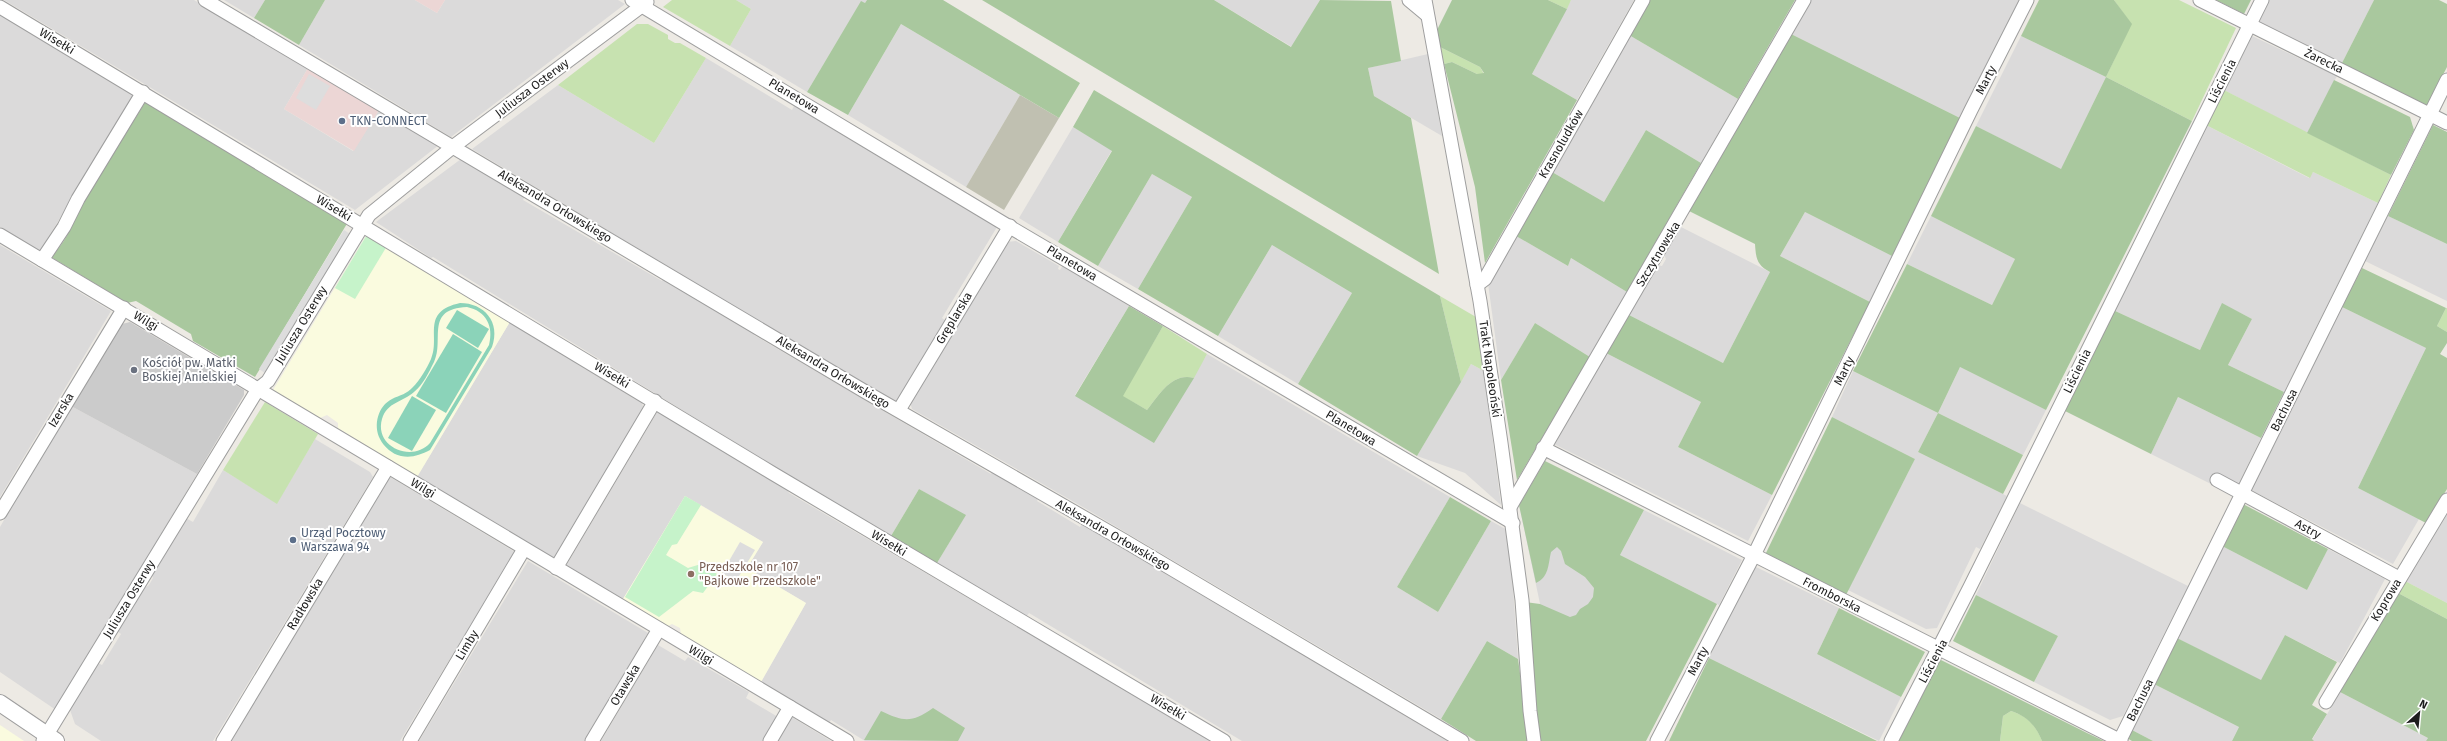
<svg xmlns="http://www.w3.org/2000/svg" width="2447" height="741" font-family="'Fira Sans',sans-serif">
<rect width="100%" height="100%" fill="#edeae4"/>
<g fill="#dbdada">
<polygon points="4,0 194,0 308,68 284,109 353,151 379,110 439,145 355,210"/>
<polygon points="224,0 265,0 254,18"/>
<polygon points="325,0 415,0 437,13 445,0 618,0 625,4 451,137 299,45"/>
<polygon points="736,0 867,0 865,3 861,2 807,92 730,46 751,9"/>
<polygon points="1214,0 1320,0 1292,47"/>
<polygon points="1571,0 1634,0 1577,100 1532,74"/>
<polygon points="1810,0 2021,0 1962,119 1791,34"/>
<polygon points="2266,0 2374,0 2342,63 2255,20"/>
<polygon points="0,14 135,95 40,251 0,227"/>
<polygon points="901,24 1020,95 966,187 848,115"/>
<polygon points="2248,34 2337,76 2307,133 2222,89"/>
<polygon points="1629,35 1738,99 1701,163 1646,130 1604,202 1552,172"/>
<polygon points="2021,36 2106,77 2061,170 1976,126"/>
<polygon points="1428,54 1442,136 1374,96 1368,68"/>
<polygon points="706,58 792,110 794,106 997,227 942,318 946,321 895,403 472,149 558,85 654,143"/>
<polygon points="2204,124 2309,178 2313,172 2378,203 2284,392 2228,365 2252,319 2223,304 2200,350 2113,310"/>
<polygon points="1073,127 1112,150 1058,242 1019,218"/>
<polygon points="461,159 525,196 523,200 662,281 664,277 756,331 754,335 991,474 993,469 1039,497 1037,501 1080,527 1083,523 1448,741 1242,741 1029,613 1026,617 937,563 965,516 919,489 891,536 743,452 744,448 433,257 431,258 376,222"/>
<polygon points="1152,174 1192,197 1138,289 1098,266"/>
<polygon points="1805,212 1892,256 1870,302 1780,256"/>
<polygon points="1931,216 2015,259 1992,305 1907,264"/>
<polygon points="2388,216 2447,244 2447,301 2365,261"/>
<polygon points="1681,227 1770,272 1723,363 1629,315 1658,265 1662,266 1666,259 1664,255"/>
<polygon points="1516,236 1568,266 1571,258 1627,292 1590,357 1535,323 1501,380 1488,283"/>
<polygon points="1016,241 1059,266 1058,269 1060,270 1063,265 1129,306 1075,395 1154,442 1207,354 1450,497 1397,587 1438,612 1491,521 1509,531 1518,659 1487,641 1441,719 1088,510 912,409 910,402 1006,242"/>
<polygon points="0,245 111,311 0,497"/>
<polygon points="1272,245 1352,293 1298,384 1218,336"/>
<polygon points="2342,307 2426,348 2358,488 2419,519 2393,564 2251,490"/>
<polygon points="511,320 579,361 577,364 642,403 644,410 554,558 417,477"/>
<polygon points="1606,353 1701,402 1678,447 1772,495 1748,541 1552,443 1581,397"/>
<polygon points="1471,364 1484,371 1501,505 1465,473 1417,456"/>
<polygon points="1960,367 2046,410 2023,455 1938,413 1918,452 2007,496 1980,549 1976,547 1937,628 1926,629 1848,590 1915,459 1832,417 1853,371 1938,413"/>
<polygon points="2178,397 2261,438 2233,495 2151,454"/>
<polygon points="71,406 197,474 56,710 0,672 0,527"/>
<polygon points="659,409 785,486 789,493 1212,741 865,741 831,720 829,723 761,682 806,603 747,568 763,542 701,505 650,554 623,599 566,566"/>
<polygon points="315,439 370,472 373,477 213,741 101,741 75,724 70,710 98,663 102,665 121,634 117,631 144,588 149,585 153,578 151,572 163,559 161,556 184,517 193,522 223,470 277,503"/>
<polygon points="390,477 515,552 400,741 231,741"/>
<polygon points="2020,503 2188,586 2123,716 2110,720 2034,682 2058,636 1976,595"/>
<polygon points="1519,505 1620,555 1644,510 1742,560 1719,605 1620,555 1555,674"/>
<polygon points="2447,511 2447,603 2405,581"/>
<polygon points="2222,546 2307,590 2328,549 2385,579 2340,663 2285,635 2261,681 2177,638"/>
<polygon points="528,561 648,633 585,741 419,741"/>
<polygon points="1754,566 1839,608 1817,654 1901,697 1879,741 1709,658"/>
<polygon points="658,645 685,661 688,657 749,692 746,698 778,717 764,741 601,741"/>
<polygon points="2154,684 2239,727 2232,741 2153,741 2132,730"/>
<polygon points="2340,692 2428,738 2426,741 2314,741 2312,740"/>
<polygon points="790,716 831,741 776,741"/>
</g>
<g fill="#ecd6d5">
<polygon points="415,0 445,0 437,13"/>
<polygon points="308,68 379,110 354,151 284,109"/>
</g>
<g fill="#fafbdf">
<polygon points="368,233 511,320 417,477 338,428 338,423 327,415 320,418 273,390"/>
<polygon points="685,496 763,542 747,568 806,603 761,682 681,634 680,628 672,624 668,626 623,599"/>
<polygon points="0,725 24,741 0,741"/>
</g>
<polygon fill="#cbcbcb" points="130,322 244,390 244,395 197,474 71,406 122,324"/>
<polygon fill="#c0c0b1" points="1020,95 1059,118 1004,210 966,187"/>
<g fill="#c7e2b0">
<polygon points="672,0 736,0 751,9 730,46 663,7"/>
<polygon points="1548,0 1571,0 1567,9"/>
<polygon points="2114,0 2179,0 2236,28 2192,121 2106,77 2131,24"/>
<polygon points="637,24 648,24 668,35 668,39 675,43 680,43 706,58 654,143 558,85"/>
<polygon points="1440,47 1480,67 1484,74 1477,74 1452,62 1444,64"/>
<polygon points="2222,89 2391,175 2378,203 2313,172 2310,178 2204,124"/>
<polygon points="1440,296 1476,317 1484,371 1471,364 1461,382"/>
<polygon points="2446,308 2447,308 2447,332 2437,326"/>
<path d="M 1163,326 L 1207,354 L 1194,378 C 1172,372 1159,395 1147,410 L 1122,396 Z"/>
<polygon points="265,402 318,434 277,504 223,470"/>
<polygon points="2405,581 2447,603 2447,619 2398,593"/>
<path d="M 2011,711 C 2027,716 2036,725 2042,741 L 2000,741 L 2003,716 Z"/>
</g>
<g fill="#a9c89e">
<polygon points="265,0 325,0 299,45 254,18"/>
<polygon points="867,0 943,0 1080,83 1059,118 901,24 848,115 807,92 861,1 865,3"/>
<polygon points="982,0 1214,0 1291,47 1320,0 1391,1 1401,61 1368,68 1374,96 1411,118 1439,274"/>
<polygon points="1452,0 1548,0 1567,9 1532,74 1577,100 1485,263 1475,187 1444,64 1452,62 1477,74 1484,73 1480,67 1440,47 1436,32"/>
<polygon points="1649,0 1795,0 1738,99 1629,35"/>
<polygon points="2039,0 2114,0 2132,24 2106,77 2192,121 2046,410 1960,367 1938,413 2023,455 2003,494 1918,452 1938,413 1853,371 1907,264 1992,305 2015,259 1931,216 1976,126 2061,169 2106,77 2021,36"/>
<polygon points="2216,0 2251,0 2244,14"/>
<polygon points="2374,0 2439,0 2447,4 2447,67 2427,106 2342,63"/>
<path d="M 1791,34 L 1962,119 L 1892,256 L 1805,212 L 1780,256 L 1870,302 L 1772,495 L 1678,447 L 1701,402 L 1606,353 L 1629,315 L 1723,363 L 1770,272 C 1757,265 1756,259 1755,244 L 1689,211 Z"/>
<polygon points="2334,80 2410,117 2414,130 2391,175 2307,133"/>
<polygon points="1094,90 1440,296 1461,382 1417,456 1298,384 1352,293 1272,245 1218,336 1138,289 1192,197 1152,174 1098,266 1058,242 1112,151 1073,127"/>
<path d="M 146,101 L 348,222 L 255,377 L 193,341 L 191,334 L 136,301 L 127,303 L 51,257 C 64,243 71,231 77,212 Z"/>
<polygon points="2433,125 2447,132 2447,244 2388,216"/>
<polygon points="1646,130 1701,163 1627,292 1571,258 1568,266 1516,236 1552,172 1604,202"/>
<polygon points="2362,268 2446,308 2437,326 2447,332 2447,343 2440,354 2447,358 2447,489 2426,523 2358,488 2426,348 2342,307"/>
<polygon points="2222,303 2252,319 2228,365 2284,392 2261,438 2178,397 2151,454 2065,411 2113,310 2200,350"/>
<path d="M 1129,306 L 1163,326 L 1123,396 L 1147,410 C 1159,395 1172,372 1194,378 L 1154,443 L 1075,396 Z"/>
<polygon points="1535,323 1590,357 1517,480 1501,380"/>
<polygon points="1832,417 1915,459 1846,595 1765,555"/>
<path d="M 1545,461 L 1644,510 L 1620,555 L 1717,604 L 1646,741 L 1476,741 L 1441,719 L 1487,641 L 1518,659 L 1525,709 L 1525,602 L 1540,604 L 1570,617 L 1576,615 L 1580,609 L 1588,604 L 1593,597 L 1594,588 L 1585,577 L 1565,564 L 1561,551 L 1557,547 L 1551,552 C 1548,565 1549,577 1536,583 L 1519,505 Z"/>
<polygon points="919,489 966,515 937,563 891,536"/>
<polygon points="1450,497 1491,521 1438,612 1397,587"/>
<polygon points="2243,504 2328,549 2307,590 2222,546"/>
<polygon points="2398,593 2447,619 2447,741 2426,741 2428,738 2340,692"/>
<polygon points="1976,595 2058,636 2034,682 1953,641"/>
<polygon points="1839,608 1925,652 1901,697 1817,654"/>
<polygon points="2285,635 2337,662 2312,705 2327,714 2312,739 2314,741 2232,741 2239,727 2154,684 2177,638 2261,680"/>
<polygon points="1709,658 1877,741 1669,741"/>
<path d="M 1939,659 L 2087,733 L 2104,741 L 2042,741 C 2036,726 2027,716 2011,711 L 2003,716 L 2000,741 L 1898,741 Z"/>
<path d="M 933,708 L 965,728 L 958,741 L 864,740 L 881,711 C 904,722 912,723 933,708 Z"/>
<polygon points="2132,730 2153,741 2132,741 2127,738"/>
</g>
<g fill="#c6f3ca">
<polygon points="368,233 387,246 355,299 335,288"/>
<polygon points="685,496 701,505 677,544 672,545 666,555 688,568 701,564 717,574 703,593 693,591 659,617 625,597"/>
</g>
<g fill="#8bd3b9" fill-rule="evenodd">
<path d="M 460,303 C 484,303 501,322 492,347 L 430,450 C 420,455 412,458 401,456 C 392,454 384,447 380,439 C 373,425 378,406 392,399 C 400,395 407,394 413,387 C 420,380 427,368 431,359 C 441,337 420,312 460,303 ZM 467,307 C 486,311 494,326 489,345 L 430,443 C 412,463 374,447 382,419 C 387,402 403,402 414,392 C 423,385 429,372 434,362 C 445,340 424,309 467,307 Z"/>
<polygon points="457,310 489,329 478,348 446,328"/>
<polygon points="453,334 482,352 446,413 416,396"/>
<polygon points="412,396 436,410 412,451 388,438"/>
</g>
<g fill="#ddd">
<polygon points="309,74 330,86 316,110 296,98"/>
<polygon points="344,230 350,234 265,373 259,369"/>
<polygon points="740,542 755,550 736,581 722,573"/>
</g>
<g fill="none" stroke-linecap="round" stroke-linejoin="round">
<g stroke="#9e9e9e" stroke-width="15">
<g id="minor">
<polyline points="205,0 864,391 1123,540 1462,741"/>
<polyline points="632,0 1003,223 1513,523"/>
<polyline points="1409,0 1427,15"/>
<polyline points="1425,0 1480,301 1501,443 1522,600 1530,711 1534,741"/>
<polyline points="2200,0 2447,123"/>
<polyline points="0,7 772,473 1224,741"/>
<polyline points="0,235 847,741"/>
<polyline points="42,260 64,227 78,199 143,92"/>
<polyline points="1477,285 1485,279 1643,0"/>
<polyline points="899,410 1010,226"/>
<polyline points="1543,448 2121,741"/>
<polyline points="2217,480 2399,578"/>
<polyline points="1510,507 1804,0"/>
<polyline points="0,513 124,308"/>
<polyline points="556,568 655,401"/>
<polyline points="2326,702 2447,500"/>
<polyline points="2120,740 2447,80"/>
<polyline points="43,741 258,389 268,381 369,215 454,146 647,2"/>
<polyline points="223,741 388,467"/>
<polyline points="410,741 524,549"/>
<polyline points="592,741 659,629"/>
<polyline points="770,741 790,707"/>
<polyline points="1657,741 1754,555 1971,110 2027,0"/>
<polyline points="1891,741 1970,587 2262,0"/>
</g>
</g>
<g stroke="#9e9e9e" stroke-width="18">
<polyline id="tertiary" points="0,703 56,741"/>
</g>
<use href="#minor" stroke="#fff" stroke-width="13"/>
<use href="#tertiary" stroke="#fff" stroke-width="16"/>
</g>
<g fill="#5c6f8a" stroke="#fff" stroke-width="1.5">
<circle cx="342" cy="121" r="4"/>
<circle cx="293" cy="540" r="4"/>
</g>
<circle fill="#6b7280" stroke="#fff" stroke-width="1.5" cx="134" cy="370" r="4"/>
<circle fill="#8d6e63" stroke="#fff" stroke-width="1.5" cx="691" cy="574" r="4"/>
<g text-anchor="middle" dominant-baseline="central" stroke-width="4" stroke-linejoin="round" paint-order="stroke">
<g font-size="12" fill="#1d1d1d" stroke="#fff">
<text transform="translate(57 41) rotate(31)">Wisełki</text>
<text transform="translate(2324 61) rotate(26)">Żarecka</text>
<text transform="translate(1986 80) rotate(-63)">Marty</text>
<text transform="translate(2222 81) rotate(-63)">Liścienia</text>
<text transform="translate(532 88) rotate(-37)">Juliusza Osterwy</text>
<text transform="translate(794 96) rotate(31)">Planetowa</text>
<text transform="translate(1561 144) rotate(-60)">Krasnoludków</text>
<text transform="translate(555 206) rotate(31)">Aleksandra Orłowskiego</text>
<text transform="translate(334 208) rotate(31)">Wisełki</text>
<text transform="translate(1658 254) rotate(-59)">Szczytnowska</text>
<text transform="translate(1072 263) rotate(31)">Planetowa</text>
<text transform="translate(954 318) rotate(-59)">Gręplarska</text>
<text transform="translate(146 321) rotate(31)">Wilgi</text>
<text transform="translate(301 325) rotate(-59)">Juliusza Osterwy</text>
<text transform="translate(1490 369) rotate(82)">Trakt Napoleoński</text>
<text transform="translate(1844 371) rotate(-64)">Marty</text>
<text transform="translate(2077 371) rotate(-64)">Liścienia</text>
<text transform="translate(833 372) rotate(31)">Aleksandra Orłowskiego</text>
<text transform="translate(612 375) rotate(31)">Wisełki</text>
<text transform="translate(61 410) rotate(-59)">Izerska</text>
<text transform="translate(2284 410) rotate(-64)">Bachusa</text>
<text transform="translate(1351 428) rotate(31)">Planetowa</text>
<text transform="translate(423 488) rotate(31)">Wilgi</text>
<text transform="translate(2308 529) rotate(28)">Astry</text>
<text transform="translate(1113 535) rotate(30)">Aleksandra Orłowskiego</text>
<text transform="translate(889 543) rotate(31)">Wisełki</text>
<text transform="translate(1832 595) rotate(27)">Fromborska</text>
<text transform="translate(129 599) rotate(-59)">Juliusza Osterwy</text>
<text transform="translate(2386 600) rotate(-59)">Koprowa</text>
<text transform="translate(305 604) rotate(-59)">Radłowska</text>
<text transform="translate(467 645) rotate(-59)">Limby</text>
<text transform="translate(701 655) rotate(31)">Wilgi</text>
<text transform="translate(1698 661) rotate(-63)">Marty</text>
<text transform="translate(1933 661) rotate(-62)">Liścienia</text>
<text transform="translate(625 685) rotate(-59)">Otawska</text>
<text transform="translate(2140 700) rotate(-64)">Bachusa</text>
<text transform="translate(1168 707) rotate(31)">Wisełki</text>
</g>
<g font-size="12" fill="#4e5e75" stroke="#fff" text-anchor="start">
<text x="350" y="121">TKN-CONNECT</text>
<text x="301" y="533">Urząd Pocztowy<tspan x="301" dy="14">Warszawa 94</tspan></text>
</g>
<g font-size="12" fill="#5b616d" stroke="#fff" text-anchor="start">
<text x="142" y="363">Kościół pw. Matki<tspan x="142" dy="14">Boskiej Anielskiej</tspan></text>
</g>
<g font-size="12" fill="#785e54" stroke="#fff" text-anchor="start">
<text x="699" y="567">Przedszkole nr 107<tspan x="699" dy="14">"Bajkowe Przedszkole"</tspan></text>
</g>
</g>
<g transform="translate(2419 713) rotate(27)" stroke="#ffffff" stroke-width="3" paint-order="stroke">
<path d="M0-3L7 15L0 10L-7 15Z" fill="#1d1d1d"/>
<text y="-6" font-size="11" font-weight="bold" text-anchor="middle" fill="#1d1d1d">N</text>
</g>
</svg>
